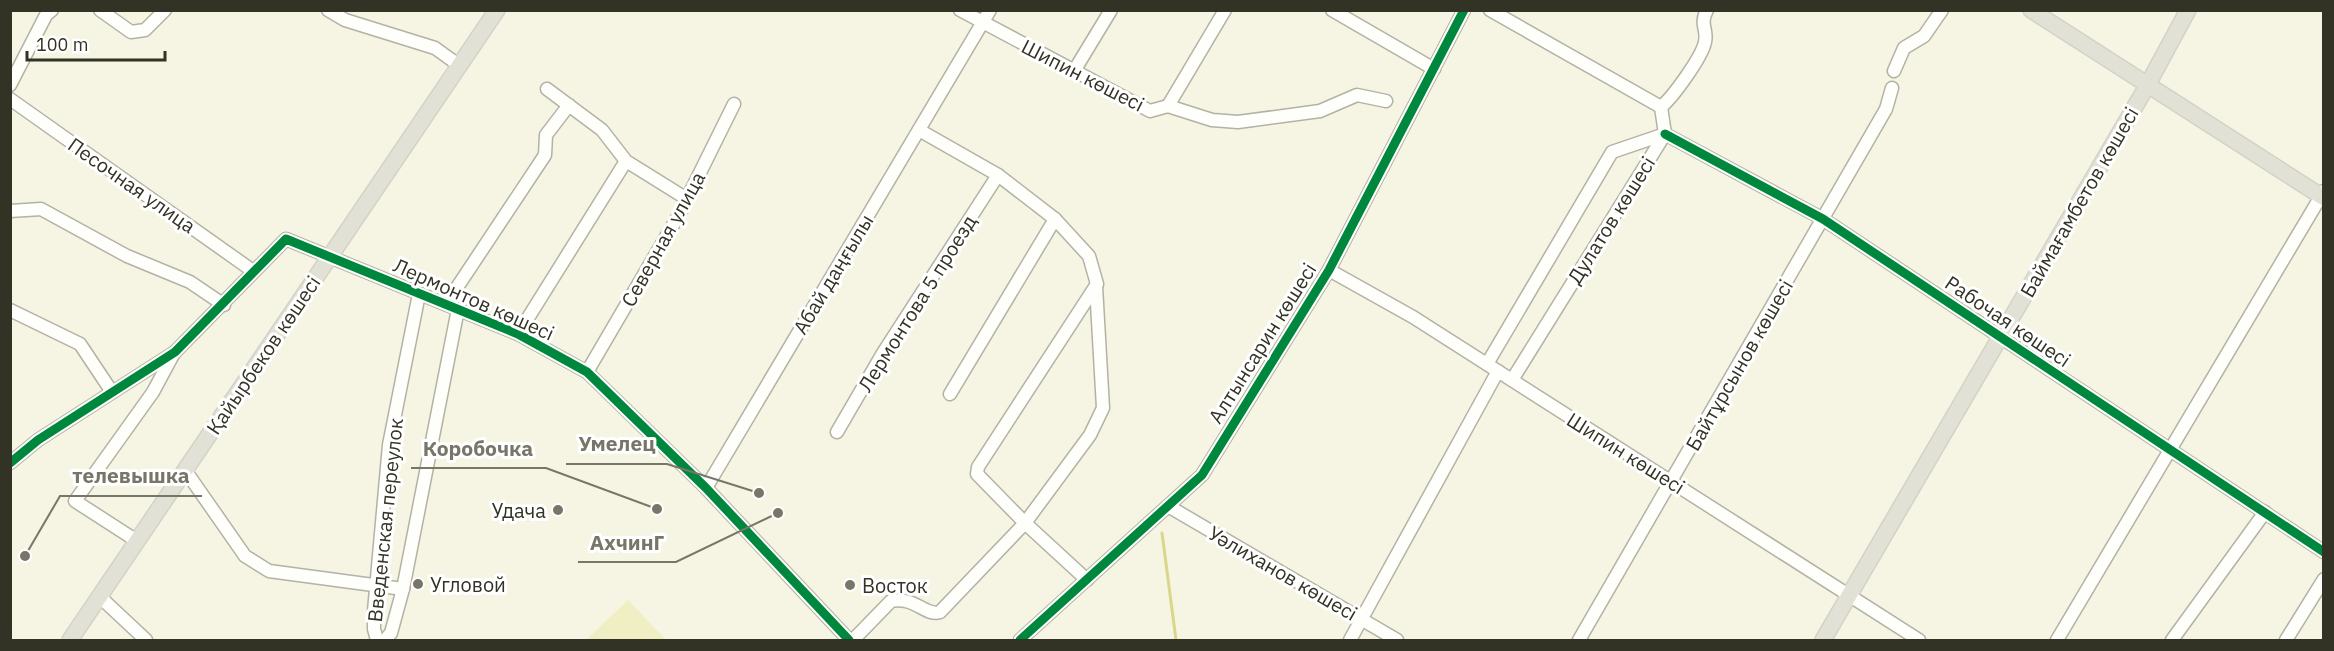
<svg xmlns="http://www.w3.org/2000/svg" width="2334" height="651" font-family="'IBM Plex Sans',sans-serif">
<rect width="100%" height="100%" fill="#f6f5e3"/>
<polygon fill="#f0efc4" points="628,600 666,640 586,640"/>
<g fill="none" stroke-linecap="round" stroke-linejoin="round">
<polyline stroke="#dad68b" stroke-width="3" points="1162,533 1176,640"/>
<g stroke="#b3b2a4" stroke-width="15">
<g id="minor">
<polyline points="100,10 131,32 145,30 165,10"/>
<polyline points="328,10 345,20 435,48 460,66"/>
<polyline points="960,10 1150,111 1168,106 1212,120 1238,122 1320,111 1357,95 1386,101"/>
<polyline points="1332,10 1434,69"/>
<polyline points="1490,10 1661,107"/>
<polyline points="1074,71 1111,10"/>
<polyline points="1894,71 1904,48 1924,36 1942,10"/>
<polyline points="10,85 46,15 52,10"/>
<polyline points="547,89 602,130 626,161 687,199"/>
<polyline points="10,99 253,271"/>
<polyline points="1168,106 1225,10"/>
<path d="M 1661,107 C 1673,97 1702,57 1705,42 C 1708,29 1699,25 1707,10"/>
<polyline points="1661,107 1665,134"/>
<polyline points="919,130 998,175 1055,219 1089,256 1097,284 978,467 977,474 1025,523 1087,580"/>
<polyline points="1665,134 1823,219 2324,552"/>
<polyline points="10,211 41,209 127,256 190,282 224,305"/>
<polyline points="1329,270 1413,317 1919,640"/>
<polyline points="446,304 545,155 546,135 569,105"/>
<polyline points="10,310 80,344 112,392"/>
<polyline points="518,334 626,161"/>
<polyline points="1487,364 1612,152 1665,134"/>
<polyline points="587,372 680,213 734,104"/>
<polyline points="1512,380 1665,134"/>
<polyline points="950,394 1055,219"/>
<polyline points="837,432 883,353 998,175"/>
<polyline points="10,463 38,440 175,352 286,239 518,334 587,372 706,488 849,640"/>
<polyline points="185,470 245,556 269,571 403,589"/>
<polyline points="706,488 990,10"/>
<polyline points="1168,506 1397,640"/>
<polyline points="137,541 75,501 153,392 174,353"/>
<polyline points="99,596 146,640"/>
<polyline points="377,640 374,629 374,611 389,445 419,294"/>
<polyline points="385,640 391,633 403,589 458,309"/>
<path d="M 853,640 L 891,601 C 915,596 926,617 940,612 L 1025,523 L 1090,435 L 1103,408 L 1096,286"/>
<polyline points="1020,640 1202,475 1329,270 1464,10"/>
<polyline points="1350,640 1498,371"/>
<polyline points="1579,640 1886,109 1892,88"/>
<polyline points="2057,640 2324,191"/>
<polyline points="2172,640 2265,512"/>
<polyline points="2286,640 2324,579"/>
</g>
</g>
<g stroke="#d3d2c9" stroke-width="18">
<g id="major">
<polyline points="2031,10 2324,198"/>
<polyline points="70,640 497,10"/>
<polyline points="1823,640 2147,86 2188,10"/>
</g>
</g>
<use href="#minor" stroke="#fefefb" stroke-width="12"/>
<use href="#major" stroke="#e2e1d5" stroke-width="15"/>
<g stroke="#fff" stroke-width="13">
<g id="cycleway">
<polyline points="1665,134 1823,219 2324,552"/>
<polyline points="10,463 38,440 175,352 286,239 518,334 587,372 706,488 849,640"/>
<polyline points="1020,640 1202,475 1329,270 1464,10"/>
</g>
</g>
<use href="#cycleway" stroke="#00873e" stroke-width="9"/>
</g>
<g fill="#777668" stroke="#fff" stroke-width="2">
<circle cx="558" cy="510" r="6"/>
<circle cx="418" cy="584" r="6"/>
<circle cx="850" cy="585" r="6"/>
</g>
<g text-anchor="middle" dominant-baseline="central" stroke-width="6" stroke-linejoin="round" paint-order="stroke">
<g font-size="20" fill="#323225" stroke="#fff">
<text transform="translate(1083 75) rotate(27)">Шипин көшесі</text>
<text transform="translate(132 185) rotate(35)">Песочная улица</text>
<text transform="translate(2079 202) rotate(-60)">Баймағамбетов көшесі</text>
<text transform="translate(1611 220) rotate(-58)">Дулатов көшесі</text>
<text transform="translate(663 239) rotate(-61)">Северная улица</text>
<text transform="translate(833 274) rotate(-59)">Абай даңғылы</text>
<text transform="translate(474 299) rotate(24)">Лермонтов көшесі</text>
<text transform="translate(917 303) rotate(-58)">Лермонтова 5 проезд</text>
<text transform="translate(2008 321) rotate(34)">Рабочая көшесі</text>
<text transform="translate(1262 343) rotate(-58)">Алтынсарин көшесі</text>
<text transform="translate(263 355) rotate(-56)">Қайырбеков көшесі</text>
<text transform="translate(1739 365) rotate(-60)">Байтұрсынов көшесі</text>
<text transform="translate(1626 453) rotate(32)">Шипин көшесі</text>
<text transform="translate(385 520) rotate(-84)">Введенская переулок</text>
<text transform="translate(1283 573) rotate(30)">Уәлиханов көшесі</text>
</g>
<g font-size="20" fill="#323225" stroke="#fff" text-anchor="start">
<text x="546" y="510" text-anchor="end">Удача</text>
<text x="430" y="584">Угловой</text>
<text x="862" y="585">Восток</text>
</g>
</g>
<path fill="none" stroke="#777668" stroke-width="2" d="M759 493L667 464H566M657 509L546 468H411M25 556L60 496H202M778 513L676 562H578"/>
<g fill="#777668" stroke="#fff" stroke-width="2">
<circle cx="759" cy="493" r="6"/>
<circle cx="657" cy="509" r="6"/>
<circle cx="25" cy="556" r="6"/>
<circle cx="778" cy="513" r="6"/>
</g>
<g font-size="21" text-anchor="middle" font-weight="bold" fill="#777668" stroke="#fff" stroke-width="6" stroke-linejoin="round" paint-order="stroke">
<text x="617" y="451">Умелец</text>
<text x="478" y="456">Коробочка</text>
<text x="131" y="483">телевышка</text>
<text x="627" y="550">АхчинГ</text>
</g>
<rect width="2334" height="651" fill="none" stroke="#323225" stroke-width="24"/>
<path d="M27 51v9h138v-9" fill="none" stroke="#323225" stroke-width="3"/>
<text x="36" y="51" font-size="18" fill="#323225" stroke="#ffffff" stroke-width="4.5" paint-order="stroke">100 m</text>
</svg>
